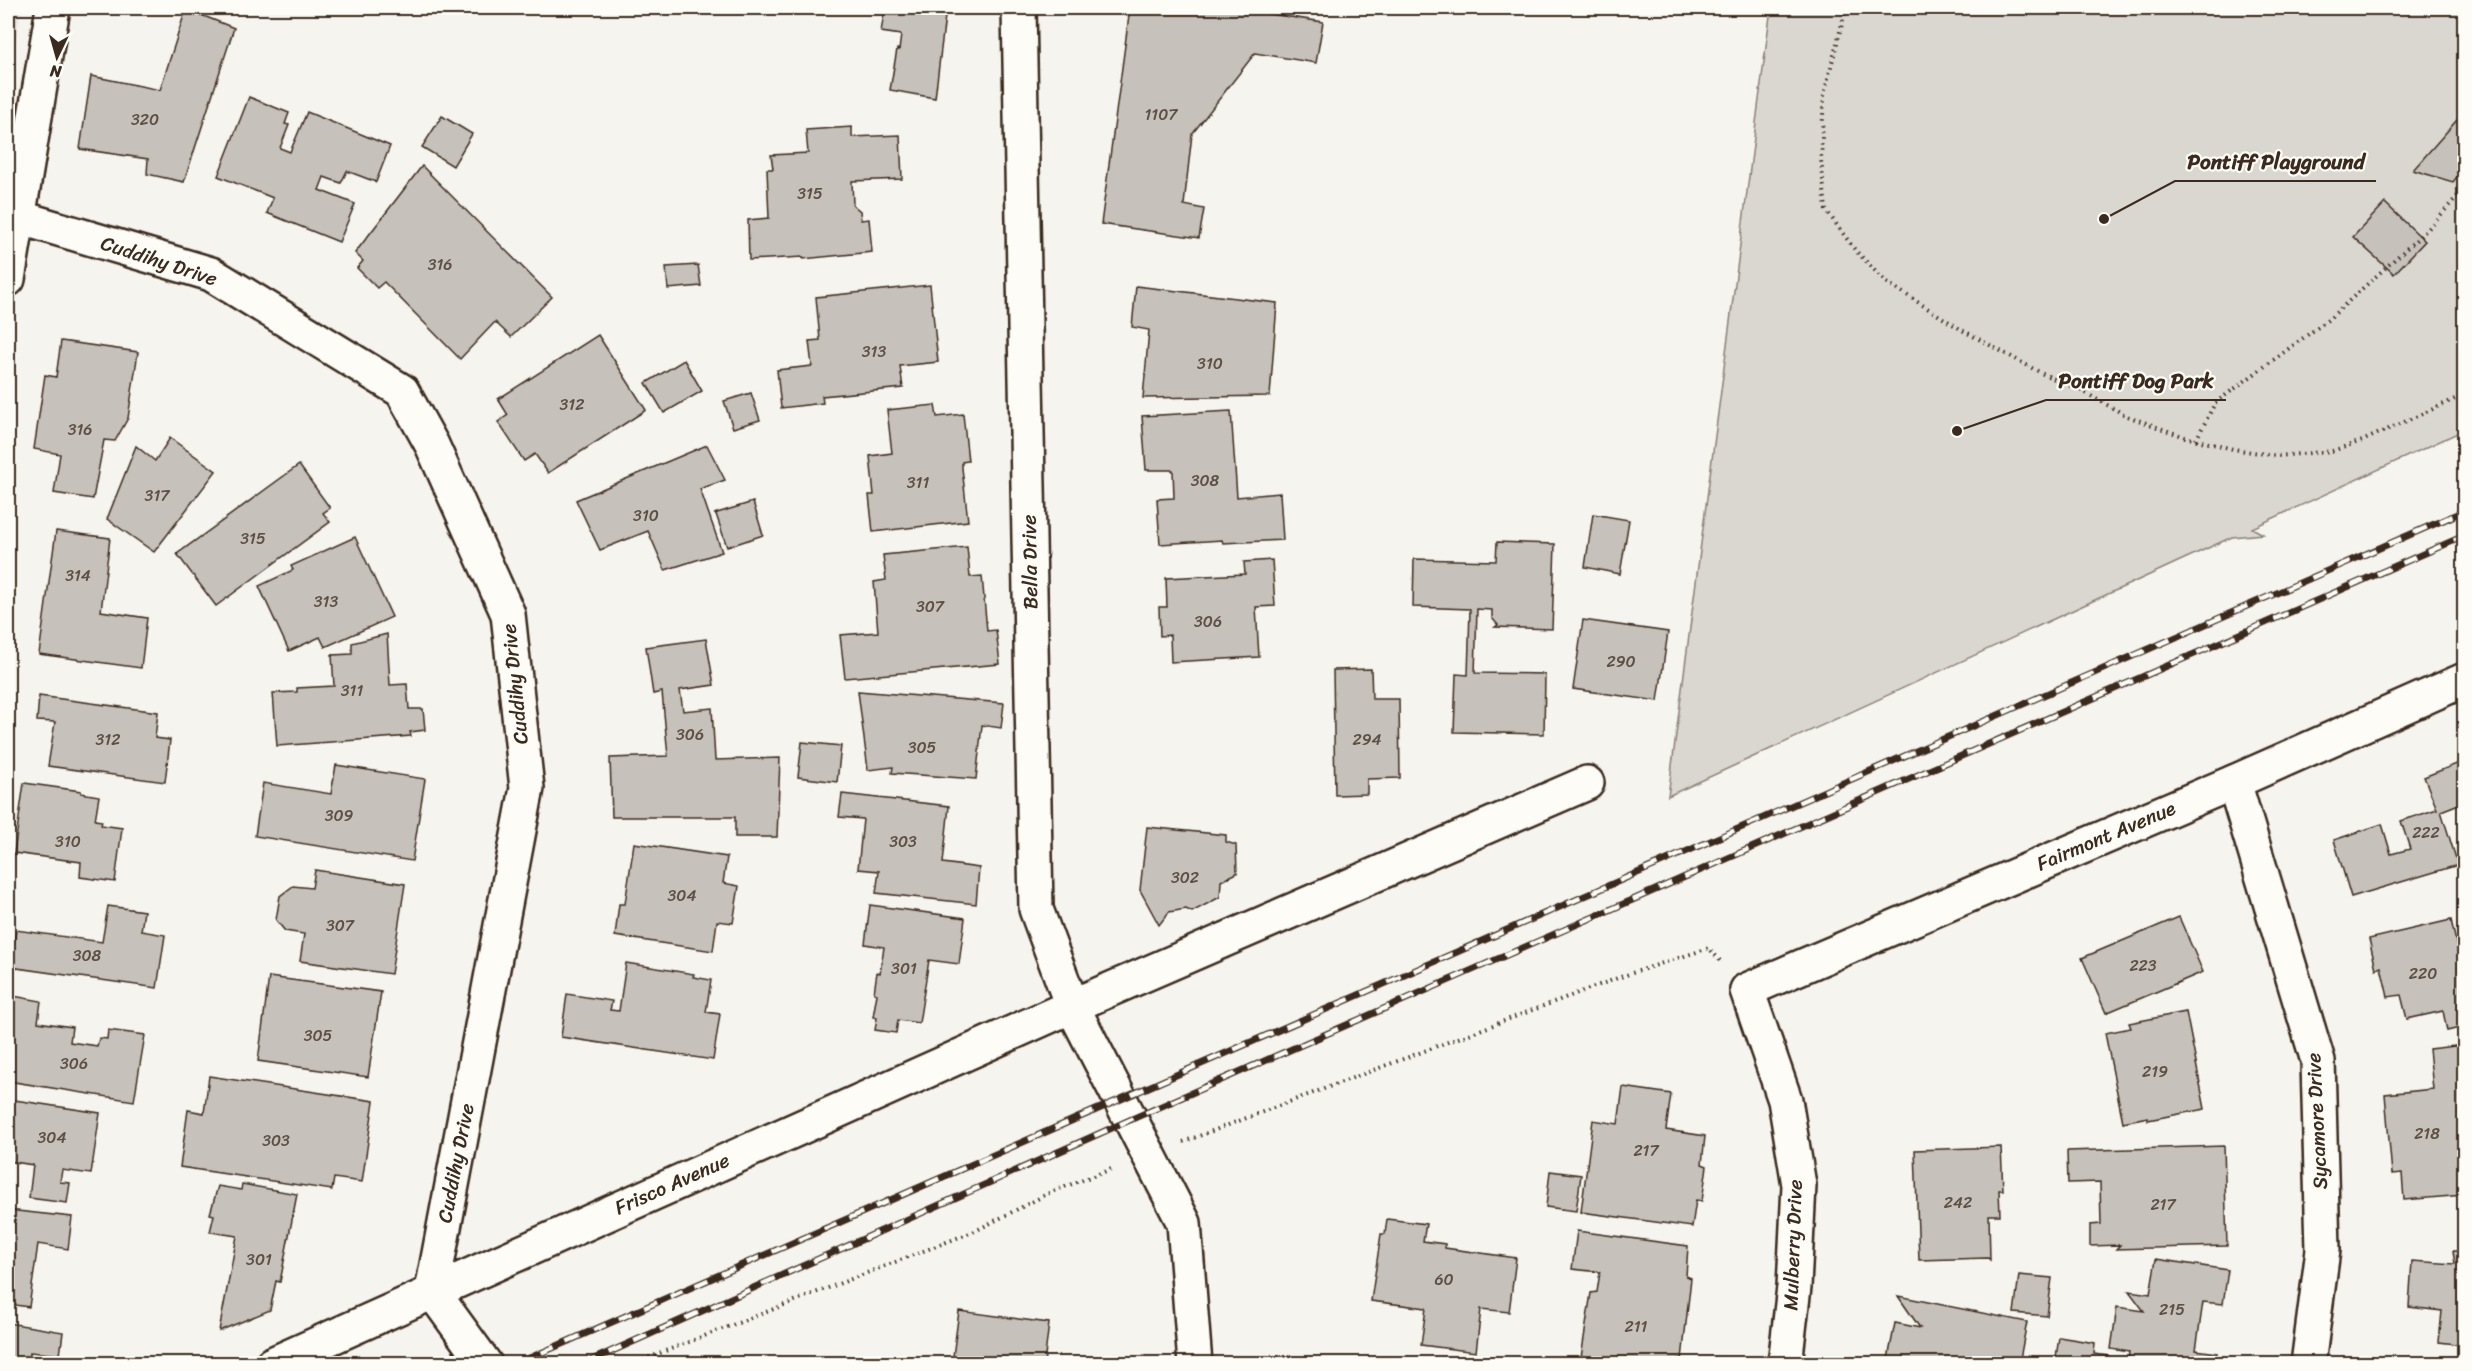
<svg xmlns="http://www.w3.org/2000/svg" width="2472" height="1371" font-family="Sriracha,sans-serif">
<rect width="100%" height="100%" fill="#f5f4ee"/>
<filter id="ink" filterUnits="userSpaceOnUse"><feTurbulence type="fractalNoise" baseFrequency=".0167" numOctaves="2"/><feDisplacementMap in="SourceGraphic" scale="12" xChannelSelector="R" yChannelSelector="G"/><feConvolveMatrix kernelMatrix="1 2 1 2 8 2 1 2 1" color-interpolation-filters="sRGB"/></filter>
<g filter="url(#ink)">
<polygon fill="#e7e5df" points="8,8 21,8 8,88"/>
<polygon fill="#dad6d0" stroke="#8a8077" stroke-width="1.5" points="1771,8 2464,8 2464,430 2252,528 2263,534 2232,537 1668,796"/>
<g fill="#c7c1bb" stroke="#3b2a1e" stroke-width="1.5">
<polygon points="885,8 946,8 935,98 890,90 897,49 899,50 901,35 881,32"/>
<polygon points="1130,8 1231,8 1323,22 1316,63 1255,53 1192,134 1184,205 1204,209 1199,238 1101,224"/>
<polygon points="186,9 234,28 184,182 147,174 148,159 80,149 91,76 160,90"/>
<polygon points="249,97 289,113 285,124 289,125 280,148 290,152 307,112 390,146 376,182 347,171 341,183 324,177 319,190 355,204 339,242 267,213 273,198 218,176"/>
<polygon points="442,116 472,134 453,166 422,147"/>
<polygon points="2457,120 2464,130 2464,168 2453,182 2413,170"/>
<polygon points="852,127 852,137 900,135 902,179 852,181 853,205 860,211 861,220 869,219 872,252 803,259 803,257 749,260 748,220 769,218 767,169 773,169 771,155 808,153 806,130"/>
<polygon points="422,166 552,297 511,337 495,322 460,359 384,282 377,288 357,268 363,261 355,253"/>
<polygon points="2385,203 2425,241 2394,274 2353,237"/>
<polygon points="698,265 701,286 668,289 666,267"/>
<polygon points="930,285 938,362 900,366 903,388 822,396 823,403 781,408 777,370 812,366 809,341 820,340 816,297"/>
<polygon points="1136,286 1277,303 1270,396 1143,398 1149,330 1132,327"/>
<polygon points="598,335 646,410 548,473 535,454 524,461 498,422 508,415 498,399"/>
<polygon points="61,341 138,352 128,418 115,441 104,440 93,499 54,493 60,454 34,449 45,375 56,377"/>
<polygon points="684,360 702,391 664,413 646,383"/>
<polygon points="751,393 760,420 733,428 724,401"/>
<polygon points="935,405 937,417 963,414 968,461 962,462 962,468 968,521 873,532 869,495 874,495 870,456 892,453 887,410"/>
<polygon points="1231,411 1237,497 1280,493 1283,540 1223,543 1222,540 1160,544 1157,499 1174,498 1173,470 1146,470 1142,416"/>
<polygon points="170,438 216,471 154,552 107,519 136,446 155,461"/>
<polygon points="707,445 725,480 700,489 722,552 665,570 648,531 600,550 576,500"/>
<polygon points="299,465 330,508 323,513 330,522 216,606 177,554"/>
<polygon points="753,502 763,535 727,547 716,514 714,514"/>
<polygon points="1593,514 1629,520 1620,574 1585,567"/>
<polygon points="56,531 110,538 101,611 147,618 141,668 39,654"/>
<polygon points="355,537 392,617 325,647 320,637 289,651 259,586 293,570 291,566"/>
<polygon points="1497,542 1555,544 1552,629 1495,627 1498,625 1492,618 1492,610 1477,609 1475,673 1545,674 1544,734 1454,732 1456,674 1468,675 1470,609 1413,607 1414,559 1496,561"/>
<polygon points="967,547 970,577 982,576 987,631 996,630 1000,664 845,678 840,635 878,632 874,582 886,580 883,555"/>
<polygon points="1272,560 1275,606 1256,607 1259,657 1171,662 1170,635 1160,636 1159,607 1167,607 1166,578 1245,574 1244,562"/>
<polygon points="1583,620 1668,632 1658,701 1573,689"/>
<polygon points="387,634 390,685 407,684 409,709 423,709 425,730 410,732 411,736 277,746 273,693 297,692 297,688 334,686 332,655 352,654 352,643"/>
<polygon points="706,639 714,685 680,690 683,711 712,708 715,760 780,758 777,837 735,837 735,817 612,817 610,758 668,756 662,692 653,694 646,647"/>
<polygon points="1371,669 1372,699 1399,699 1400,778 1367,779 1367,794 1335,795 1333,670"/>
<polygon points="858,691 1004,703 1001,728 982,725 976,779 892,773 893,767 868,770"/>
<polygon points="39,696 158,712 155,738 170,740 165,782 48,766 55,722 37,721"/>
<polygon points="802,742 841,746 837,782 798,777"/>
<polygon points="2464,761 2464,802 2441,811 2458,865 2351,897 2334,840 2382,824 2391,854 2410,849 2401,821 2437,809 2424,777"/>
<polygon points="336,765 425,779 412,861 255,836 263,783 331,794"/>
<polygon points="24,783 81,791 81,793 99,796 95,820 102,821 101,825 122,828 115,882 80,877 81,862 14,853"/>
<polygon points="842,794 949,806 943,863 979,868 976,904 876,893 879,871 858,869 863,819 839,817"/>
<polygon points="1147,827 1226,835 1226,842 1236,845 1237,873 1221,881 1220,897 1192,912 1186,909 1169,912 1159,925 1140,890"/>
<polygon points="634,843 727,857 723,883 739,886 733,923 717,921 713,951 615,936 619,904 625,904"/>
<polygon points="315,870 405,884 391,974 300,961 304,934 285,931 276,920 280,896 293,886 312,888"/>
<polygon points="870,905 965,918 959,964 929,960 919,1023 898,1020 896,1033 875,1030 877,1018 873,1017 877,994 874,993 877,972 880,973 884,947 865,944"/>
<polygon points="108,906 144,911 141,931 165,935 157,988 10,967 16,930 102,942"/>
<polygon points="2179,917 2203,972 2106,1013 2082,958"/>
<polygon points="2451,920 2464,978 2464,1027 2447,1031 2443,1011 2407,1019 2401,995 2388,997 2381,967 2376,969 2369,939"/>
<polygon points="626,963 694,974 693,977 711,980 706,1012 720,1014 713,1060 561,1037 567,994 612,1001 610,1010 619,1011"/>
<polygon points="269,977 381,992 368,1077 258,1061"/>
<polygon points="8,995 41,1001 38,1022 72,1027 70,1042 97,1046 99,1038 107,1039 108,1030 145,1035 134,1101 8,1081"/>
<polygon points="2186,1012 2205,1109 2148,1120 2148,1117 2123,1122 2105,1033 2131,1028 2129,1023"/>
<polygon points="2464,1045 2464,1195 2404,1200 2402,1173 2392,1174 2385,1094 2433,1089 2429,1049"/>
<polygon points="209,1076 374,1101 362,1182 334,1178 332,1190 180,1167 188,1110 204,1113"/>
<polygon points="1623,1087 1671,1094 1666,1130 1705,1136 1702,1164 1707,1166 1702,1201 1696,1200 1692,1227 1581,1212 1593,1120 1618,1124"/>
<polygon points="8,1099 100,1113 91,1174 62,1170 60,1182 70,1183 67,1203 29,1198 33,1165 8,1161"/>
<polygon points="2224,1146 2227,1246 2116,1249 2120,1245 2090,1246 2090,1225 2101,1224 2100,1182 2068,1183 2067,1151"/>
<polygon points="2001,1147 2003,1190 1999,1190 2000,1215 1989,1215 1990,1260 1988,1258 1919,1260 1915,1150"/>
<polygon points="1550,1171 1581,1175 1576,1211 1546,1207"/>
<polygon points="242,1184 297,1194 280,1282 276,1281 270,1310 219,1331 237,1236 210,1232 214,1215 210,1214 218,1186 241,1190"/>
<polygon points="8,1210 72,1217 68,1249 38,1244 29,1307 8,1304"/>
<polygon points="1387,1219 1426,1224 1423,1241 1445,1244 1445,1248 1516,1258 1509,1312 1481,1309 1476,1352 1421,1345 1426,1308 1371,1301 1381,1234 1385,1234"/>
<polygon points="1577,1231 1688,1246 1686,1276 1691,1278 1682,1359 1677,1359 1676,1364 1580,1364 1591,1293 1597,1292 1600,1272 1572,1269"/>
<polygon points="2453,1251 2464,1251 2464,1345 2439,1342 2442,1311 2409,1307 2412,1261 2455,1264"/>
<polygon points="2156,1259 2228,1270 2223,1304 2203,1302 2196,1350 2217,1353 2216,1364 2128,1364 2129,1352 2111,1349 2117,1307 2144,1311 2129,1291 2150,1294"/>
<polygon points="2019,1275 2052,1278 2047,1316 2014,1313"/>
<polygon points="1898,1296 2027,1322 2019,1364 1887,1364 1895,1323 1920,1328"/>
<polygon points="959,1311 1049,1323 1044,1364 952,1364"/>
<polygon points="8,1323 63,1332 60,1355 30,1352 29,1364 8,1364"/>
<polygon points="2059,1337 2095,1343 2094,1354 2109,1356 2108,1364 2055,1364"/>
<polygon points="1407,1359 1447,1364 1407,1364"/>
</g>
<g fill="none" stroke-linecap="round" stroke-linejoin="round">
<g stroke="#3b2a1e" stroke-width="38">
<g id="minor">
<polyline points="1019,8 1036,909 1072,1006 1184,1223 1195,1364"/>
<polyline points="18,217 211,274 402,391 432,445 508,614 527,788 432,1291 485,1364"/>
<polyline points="8,279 53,8"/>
<polyline points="2234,782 2318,1061 2323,1250 2308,1364"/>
<polyline points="272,1364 1072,1006 1587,783"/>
<polyline points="1785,1364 1794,1287 1799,1185 1785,1100 1747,990 2234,782 2464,680"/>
</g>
</g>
<g stroke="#3b2a1e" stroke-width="4" stroke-dasharray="1.5 4.5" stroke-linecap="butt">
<polyline points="1846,8 1824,94 1821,159 1826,210 1855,250 1886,282 1962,330 2043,374 2082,391 2127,416 2185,437 2233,449 2278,456 2332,451 2362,441 2464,395"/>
<polyline points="2196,440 2215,403 2329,319 2428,229 2464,189"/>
<polyline points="1183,1142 1623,976 1709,948 1722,963"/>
<polyline points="632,1364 975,1231 1051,1192 1114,1168"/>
</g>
<use href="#minor" stroke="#fdfcf7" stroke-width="33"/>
<g stroke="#3b2a1e" stroke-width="7">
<g id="rail">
<polyline points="516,1364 2464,511"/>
<polyline points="583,1364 1132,1119 2464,536"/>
</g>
</g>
<use href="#rail" stroke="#fdfcf7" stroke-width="4.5" stroke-dasharray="14" stroke-linecap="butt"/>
</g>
</g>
<g text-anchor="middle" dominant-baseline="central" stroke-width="4.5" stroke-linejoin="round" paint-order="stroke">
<g font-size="16" fill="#5e5045">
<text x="1161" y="114">1107</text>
<text x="145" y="119">320</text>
<text x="810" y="193">315</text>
<text x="440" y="264">316</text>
<text x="874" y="351">313</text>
<text x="1210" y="363">310</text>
<text x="572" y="404">312</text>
<text x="80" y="429">316</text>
<text x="1205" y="480">308</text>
<text x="918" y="482">311</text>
<text x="157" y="495">317</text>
<text x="646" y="515">310</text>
<text x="253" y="538">315</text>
<text x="78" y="575">314</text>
<text x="326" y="601">313</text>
<text x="930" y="606">307</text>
<text x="1208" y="621">306</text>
<text x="1621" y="661">290</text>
<text x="352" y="690">311</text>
<text x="690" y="734">306</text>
<text x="108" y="739">312</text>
<text x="1367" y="739">294</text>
<text x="922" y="747">305</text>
<text x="339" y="815">309</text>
<text x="2426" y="832">222</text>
<text x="68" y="841">310</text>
<text x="903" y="841">303</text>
<text x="1185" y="877">302</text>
<text x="682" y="895">304</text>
<text x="340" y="925">307</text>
<text x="87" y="955">308</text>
<text x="2143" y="965">223</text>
<text x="904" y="968">301</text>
<text x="2423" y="973">220</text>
<text x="318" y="1035">305</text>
<text x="74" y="1063">306</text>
<text x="2155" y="1071">219</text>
<text x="2427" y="1133">218</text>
<text x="52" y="1137">304</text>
<text x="276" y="1140">303</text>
<text x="1646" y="1150">217</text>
<text x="1958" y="1202">242</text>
<text x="2163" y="1204">217</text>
<text x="259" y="1259">301</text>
<text x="1444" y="1279">60</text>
<text x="2172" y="1309">215</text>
<text x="1636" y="1326">211</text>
</g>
<g font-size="20" fill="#3b2a1e" stroke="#fdfcf7">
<text transform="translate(159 261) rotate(18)">Cuddihy Drive</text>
<text transform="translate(1030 562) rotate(-91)">Bella Drive</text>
<text transform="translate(515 684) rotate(-96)">Cuddihy Drive</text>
<text transform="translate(2106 836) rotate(-23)">Fairmont Avenue</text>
<text transform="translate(2317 1121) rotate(-93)">Sycamore Drive</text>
<text transform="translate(456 1163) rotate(-79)">Cuddihy Drive</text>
<text transform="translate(672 1184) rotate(-24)">Frisco Avenue</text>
<text transform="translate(1793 1245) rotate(-88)">Mulberry Drive</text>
</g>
</g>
<path fill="none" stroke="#3b2a1e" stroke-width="2" d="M2104 219L2175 181H2376M1957 431L2046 400H2226"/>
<g fill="#3b2a1e" stroke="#fdfcf7" stroke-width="2">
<circle cx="2104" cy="219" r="6"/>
<circle cx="1957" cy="431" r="6"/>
</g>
<g font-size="21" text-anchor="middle" font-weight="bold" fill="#3b2a1e" stroke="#fdfcf7" stroke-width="4.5" stroke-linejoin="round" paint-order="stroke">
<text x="2276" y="169">Pontiff Playground</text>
<text x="2136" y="388">Pontiff Dog Park</text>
</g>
<rect width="2472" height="1371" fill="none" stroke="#fdfcf7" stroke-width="30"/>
<rect x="15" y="15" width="2442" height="1341" fill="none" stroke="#3b2a1e" stroke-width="2" filter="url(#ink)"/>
<g transform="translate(57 57) rotate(185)" stroke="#fdfcf7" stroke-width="4.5" paint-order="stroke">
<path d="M0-4.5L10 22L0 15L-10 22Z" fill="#3b2a1e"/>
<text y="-9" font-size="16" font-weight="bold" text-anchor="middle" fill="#3b2a1e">N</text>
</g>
</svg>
